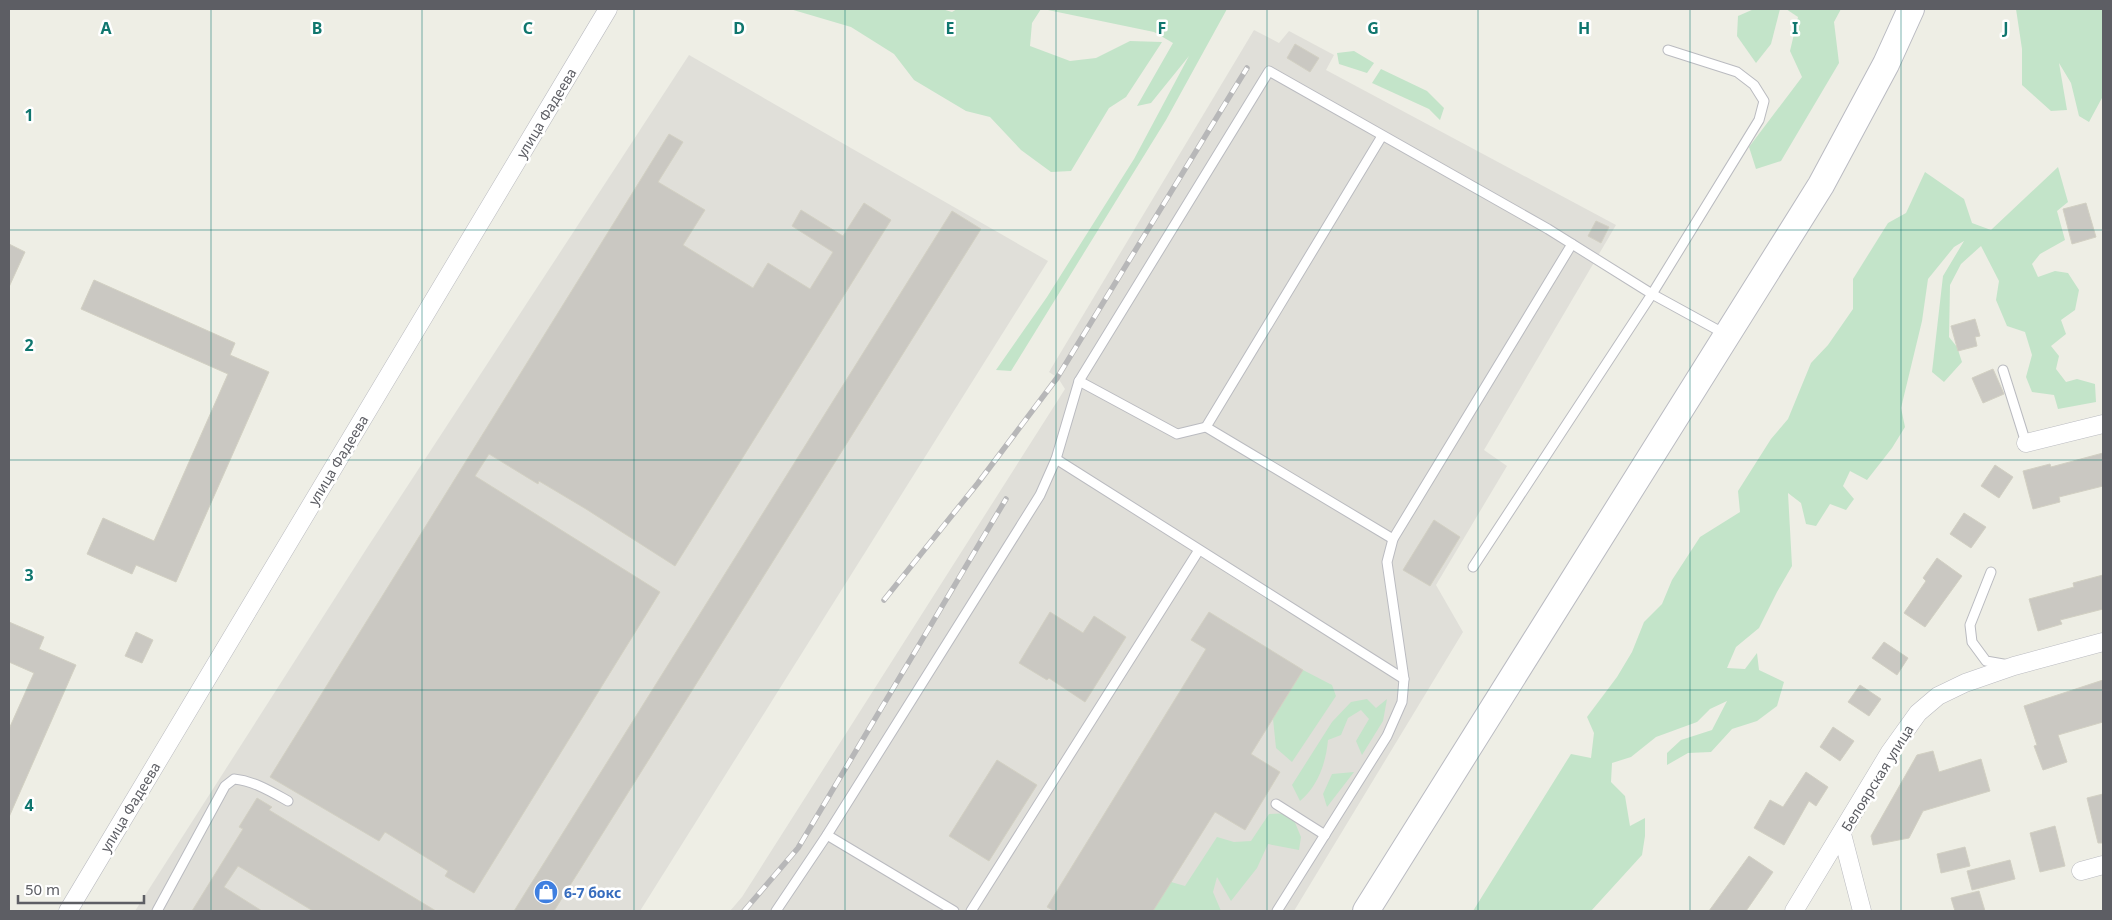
<svg xmlns="http://www.w3.org/2000/svg" width="2112" height="920" font-family="'Noto Sans',sans-serif">
<rect width="100%" height="100%" fill="#eeeee5"/>
<g fill="#e0dfd9">
<polygon points="1254,30 1279,43 1289,31 1334,55 1326,70 1616,225 1484,450 1507,466 1436,585 1463,632 1294,911 730,911 742,897 1065,389 1058,378 1049,372"/>
<polygon points="689,55 1048,261 640,911 135,911 367,548"/>
</g>
<g fill="#c3e4c9">
<polygon points="790,9 942,9 952,12 957,9 1041,9 1032,23 1030,46 1070,61 1096,58 1130,41 1162,42 1126,97 1109,108 1071,171 1051,172 1021,150 990,117 966,111 914,80 894,54 851,27"/>
<polygon points="1043,9 1227,9 1166,120 1011,371 996,370 1047,297 1134,159 1189,56 1151,103 1137,106 1173,43 1154,32"/>
<polygon points="1754,9 1780,9 1771,44 1756,63 1737,36 1738,16"/>
<polygon points="1786,9 1841,9 1834,22 1839,63 1781,161 1756,169 1749,147 1802,77 1790,51 1798,17"/>
<polygon points="2016,9 2102,9 2103,96 2089,122 2079,116 2071,83 2059,63 2067,110 2051,111 2022,85 2022,49"/>
<polygon points="1354,51 1374,63 1367,73 1339,64 1337,53"/>
<polygon points="1381,69 1427,91 1444,108 1440,120 1429,109 1372,83"/>
<polygon points="2058,167 2068,202 2057,211 2065,240 2040,254 2032,264 2038,277 2055,271 2068,273 2079,290 2075,310 2061,320 2066,334 2051,346 2059,356 2056,369 2066,382 2077,379 2095,384 2096,402 2058,409 2054,395 2032,392 2026,377 2032,355 2025,332 2007,326 1996,300 1999,281 1981,246 1961,264 1950,285 1949,337 1957,347 1962,362 1944,382 1932,372 1943,276 1964,241 1954,247 1928,279 1922,321 1901,408 1905,427 1892,448 1867,480 1850,471 1843,486 1854,499 1846,510 1830,504 1816,526 1806,524 1801,503 1788,493 1792,566 1777,592 1759,628 1736,647 1727,668 1745,669 1757,653 1759,670 1784,682 1777,706 1757,721 1732,729 1711,752 1688,753 1667,765 1667,753 1681,740 1712,730 1727,701 1710,709 1697,722 1656,737 1631,757 1612,763 1611,782 1625,796 1630,826 1645,818 1645,836 1642,855 1591,911 1473,911 1571,754 1591,758 1594,733 1587,717 1617,677 1632,652 1644,622 1662,604 1672,580 1700,537 1740,512 1738,491 1771,439 1788,419 1811,363 1828,345 1853,309 1853,279 1888,223 1906,213 1925,172 1964,199 1972,223 1991,230"/>
<polygon points="1303,670 1332,685 1336,696 1292,762 1276,748 1273,719"/>
<path d="M 1367,699 L 1376,708 L 1387,699 L 1383,721 L 1362,755 L 1356,741 L 1369,719 L 1361,710 L 1348,718 L 1341,735 L 1328,740 C 1326,763 1318,786 1300,801 L 1292,785 L 1332,722 L 1351,702 Z"/>
<polygon points="1354,772 1327,807 1323,794 1332,774"/>
<polygon points="1291,813 1301,837 1299,850 1268,844 1257,868 1231,901 1217,877 1213,892 1221,911 1153,911 1171,882 1185,886 1217,837 1234,842 1251,841 1269,814"/>
</g>
<g fill="#cac8c2" stroke="#d2d0c3">
<polygon points="1295,44 1319,58 1310,72 1287,58"/>
<polygon points="669,134 683,142 658,182 705,210 683,245 753,288 768,263 810,289 833,252 792,226 801,210 843,236 864,203 891,220 675,566 586,509 539,481 538,484 489,454 475,476 660,592 474,893 445,876 448,871 385,832 379,841 270,777"/>
<polygon points="2086,203 2096,237 2072,244 2063,209"/>
<polygon points="952,211 981,229 554,911 514,911"/>
<polygon points="1596,221 1609,227 1601,243 1588,236"/>
<polygon points="9,244 25,252 9,287"/>
<polygon points="94,280 235,343 230,355 269,372 176,582 136,565 132,574 87,554 103,518 154,541 228,374 81,309"/>
<polygon points="1975,319 1980,336 1975,337 1977,346 1958,351 1951,326"/>
<polygon points="1993,369 2004,394 1983,403 1972,378"/>
<polygon points="2103,453 2103,486 2059,497 2060,502 2033,509 2023,471 2050,464 2051,467"/>
<polygon points="1995,465 2013,477 1999,498 1981,486"/>
<polygon points="1964,513 1986,527 1971,548 1950,534"/>
<polygon points="1434,520 1460,537 1430,586 1403,570"/>
<polygon points="1937,558 1962,576 1925,627 1904,613 1926,581 1923,578"/>
<polygon points="2103,575 2103,609 2060,620 2062,624 2038,631 2029,599 2074,587 2073,583"/>
<polygon points="1050,612 1083,633 1094,616 1126,637 1085,702 1049,678 1047,680 1019,663"/>
<polygon points="1209,612 1303,670 1251,754 1280,772 1245,830 1215,812 1153,911 1054,911 1047,907 1206,649 1191,640"/>
<polygon points="9,622 44,637 39,649 76,665 9,817 9,729 34,673 9,662"/>
<polygon points="136,632 153,640 142,663 125,656"/>
<polygon points="1884,642 1908,658 1897,675 1872,658"/>
<polygon points="2103,680 2103,722 2058,735 2067,762 2043,770 2034,746 2037,745 2024,706"/>
<polygon points="1860,685 1881,699 1869,716 1848,702"/>
<polygon points="1833,727 1854,741 1840,761 1820,747"/>
<polygon points="1933,751 1939,772 1981,759 1990,791 1923,811 1909,838 1873,845 1871,836 1917,755"/>
<polygon points="997,760 1037,785 989,861 949,836"/>
<polygon points="1806,772 1828,787 1816,806 1809,801 1784,845 1754,828 1770,800 1783,807"/>
<polygon points="2103,794 2103,843 2098,843 2087,798"/>
<polygon points="257,798 272,807 269,810 436,911 313,911 238,866 224,887 262,911 192,911 243,829 239,827"/>
<polygon points="2055,826 2065,866 2040,872 2030,833"/>
<polygon points="1965,847 1970,866 1941,873 1937,854"/>
<polygon points="1749,856 1773,872 1746,911 1709,911"/>
<polygon points="2010,860 2015,879 1972,890 1967,871"/>
<polygon points="1979,891 1985,911 1955,911 1951,898"/>
</g>
<g fill="none" stroke-linecap="round" stroke-linejoin="round">
<g stroke="#babbc0" stroke-width="11">
<g id="lane">
<polyline points="2003,370 2026,443"/>
<polyline points="1079,381 1177,434 1206,427 1393,539"/>
<polyline points="1206,427 1382,136"/>
<polyline points="1056,459 1404,679"/>
<polyline points="1473,567 1652,294 1759,120 1764,101 1754,85 1737,72 1668,50"/>
<polyline points="1991,572 1970,625 1972,642 1986,661 2009,665"/>
<polyline points="1276,804 1325,835"/>
<polyline points="827,835 954,911"/>
<path d="M 157,911 L 225,786 L 234,779 C 254,781 270,791 288,801"/>
<polyline points="776,911 827,835 1040,495 1056,459 1079,381 1269,71 1548,229 1652,294 1725,334"/>
<polyline points="971,911 1199,550"/>
<polyline points="1277,911 1387,736 1402,702 1404,679 1387,562 1393,539 1572,244"/>
</g>
</g>
<g stroke="#babbc0" stroke-width="19">
<g id="street">
<polyline points="2026,443 2103,424"/>
<polyline points="1842,834 1862,911"/>
<polyline points="2081,871 2103,865"/>
<polyline points="68,911 608,9"/>
<polyline points="1794,911 1890,752 1918,713 1938,696 1965,683 2014,666 2103,642"/>
</g>
</g>
<g stroke="#babbc2" stroke-width="28">
<polyline id="secondary" points="1366,911 1821,185 1886,64 1911,9"/>
</g>
<use href="#lane" stroke="#fff" stroke-width="9"/>
<use href="#street" stroke="#fff" stroke-width="18"/>
<use href="#secondary" stroke="#fff" stroke-width="26"/>
<g stroke="#b7b7b8" stroke-width="5.5">
<g id="rail">
<polyline points="884,600 978,483 1057,378 1247,68"/>
<polyline points="744,911 798,848 1006,499"/>
</g>
</g>
<use href="#rail" stroke="#fff" stroke-width="4" stroke-dasharray="11" stroke-linecap="butt"/>
</g>
<path fill="none" stroke="#0f766e" stroke-width="1" stroke-opacity="0.55" d="M 211,9 L 211,911M 422,9 L 422,911M 634,9 L 634,911M 845,9 L 845,911M 1056,9 L 1056,911M 1267,9 L 1267,911M 1478,9 L 1478,911M 1690,9 L 1690,911M 1901,9 L 1901,911M 9,230 L 2103,230M 9,460 L 2103,460M 9,690 L 2103,690"/>
<defs>
<g id="shop-disc" transform="scale(1.25)"><circle r="9.5" fill="#3f7fe0" stroke="#fff"/><path d="M-5-2.5h2.3a2.7 3.5 0 0 1 5.4 0H5L5.5 6h-11ZM-1.5-2.5h3a1.5 2.3 0 0 0-3 0Z" fill="#fff"/></g>
</defs>
<g fill-rule="evenodd">
<use href="#shop-disc" x="546" y="892"/>
</g>
<g text-anchor="middle" dominant-baseline="central" stroke-width="5" stroke-linejoin="round" paint-order="stroke">
<g font-size="14" fill="#5d5e64" stroke="#fff">
<text transform="translate(546 113) rotate(-59)">улица Фадеева</text>
<text transform="translate(338 460) rotate(-59)">улица Фадеева</text>
<text transform="translate(1877 778) rotate(-58)">Белоярская улица</text>
<text transform="translate(130 807) rotate(-59)">улица Фадеева</text>
</g>
<g font-size="14" font-weight="bold" fill="#366cbe" stroke="#fff" text-anchor="start">
<text x="564" y="892">6-7 бокс</text>
</g>
</g>
<g font-size="16" text-anchor="middle" font-weight="bold" fill="#0f766e" stroke="#fff" stroke-width="5" stroke-linejoin="round" paint-order="stroke">
<text x="106" y="34">A</text>
<text x="317" y="34">B</text>
<text x="528" y="34">C</text>
<text x="739" y="34">D</text>
<text x="950" y="34">E</text>
<text x="1162" y="34">F</text>
<text x="1373" y="34">G</text>
<text x="1584" y="34">H</text>
<text x="1795" y="34">I</text>
<text x="2006" y="34">J</text>
<text x="29" y="121">1</text>
<text x="29" y="351">2</text>
<text x="29" y="581">3</text>
<text x="29" y="811">4</text>
</g>
<rect width="2112" height="920" fill="none" stroke="#5d5e64" stroke-width="20"/>
<path d="M18 895v8h126v-8" fill="none" stroke="#5d5e64" stroke-width="2.5"/>
<text x="25" y="895" font-size="15" fill="#5d5e64" stroke="#ffffff" stroke-width="4" paint-order="stroke">50 m</text>
</svg>
